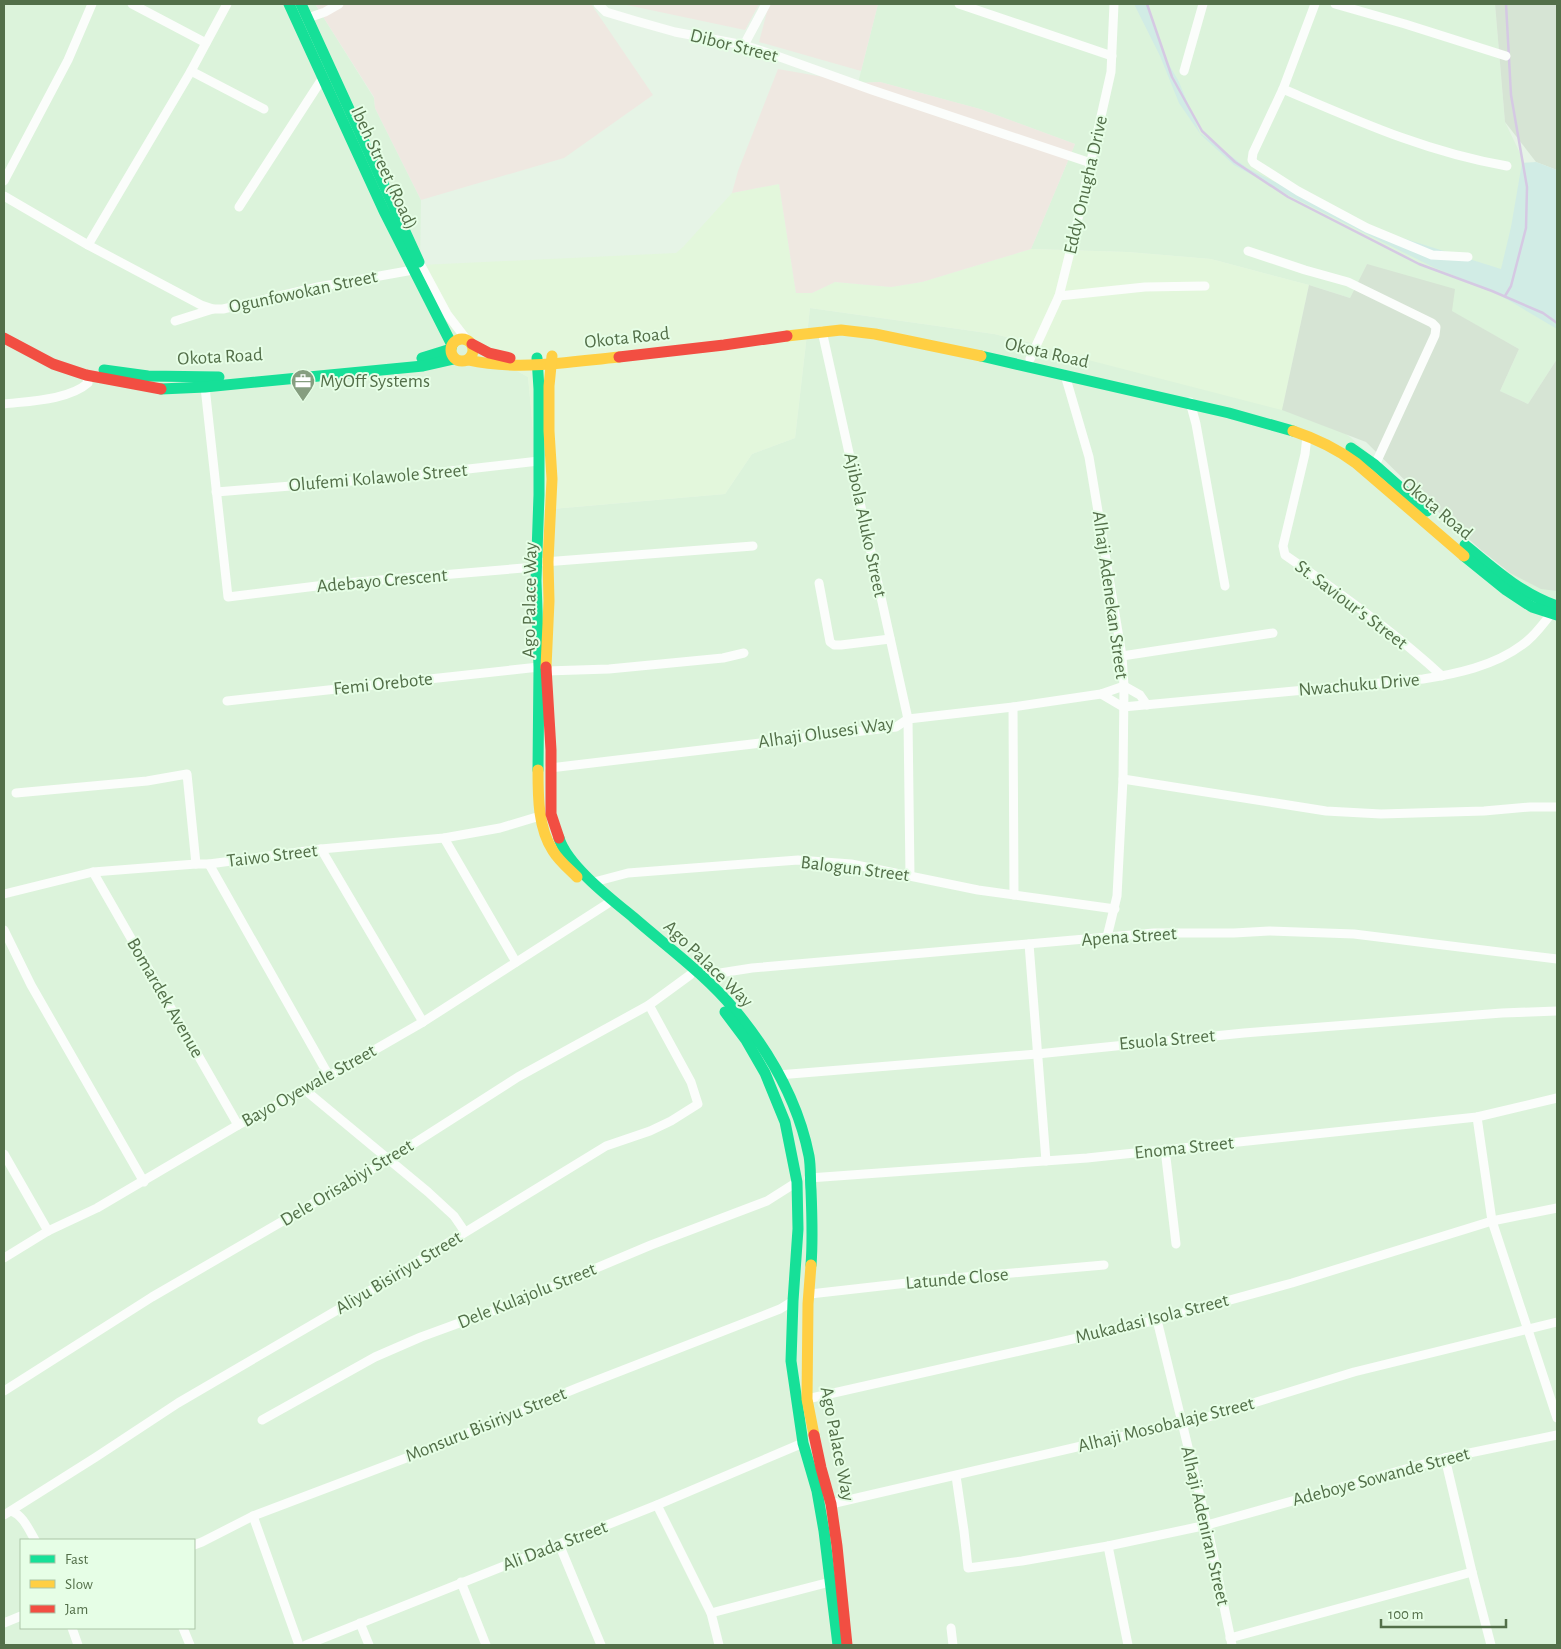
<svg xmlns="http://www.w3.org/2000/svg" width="1561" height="1649" font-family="'Alegreya Sans',sans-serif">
<rect width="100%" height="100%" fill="#e6f4e6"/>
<g fill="#dcf3db" fill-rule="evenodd">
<path d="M 4,4 L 315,4 L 374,98 L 375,108 L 421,200 L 420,265 L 471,346 L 528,377 L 541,510 L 725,494 L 752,454 L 795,438 L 810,308 L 994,334 L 1311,410 L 1350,437 L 1498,568 L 1557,584 L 1557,1645 L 4,1645 ZM 21,1540 L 194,1540 L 194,1628 L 21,1628 Z"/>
<polygon points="878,4 1495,4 1505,122 1557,230 1557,359 1528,404 1500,391 1519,349 1367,264 1350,298 1309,285 1211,259 1128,252 1031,249 1075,144 980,109 880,82 858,83"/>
</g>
<polygon fill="#e3f7dc" points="779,184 796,293 812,293 835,282 891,287 922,282 1031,249 1128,252 1211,259 1309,285 1282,410 1065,354 1032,343 994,334 810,308 795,438 752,454 725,494 540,510 528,377 471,346 420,265 676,253 683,247 732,193"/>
<g fill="#d6e4d4">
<polygon points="1495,4 1557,4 1557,170 1536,162 1505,122"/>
<polygon points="1367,264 1455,289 1452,311 1519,349 1500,391 1528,404 1557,359 1557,591 1541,589 1510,573 1481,550 1426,501 1366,442 1282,410 1309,285 1350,298"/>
</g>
<g fill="#efe8e1">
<polygon points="315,4 591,4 653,95 564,158 421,200 375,108 374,97"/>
<polygon points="622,4 759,4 745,30"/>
<polygon points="769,4 878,4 861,71 759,42"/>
<polygon points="778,69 858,83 880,82 980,109 1075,144 1031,249 922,282 891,287 835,282 812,293 796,293 779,184 732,193 738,171"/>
</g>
<polygon fill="#d1ece5" points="1134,4 1147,4 1164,56 1179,82 1200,133 1247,168 1361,225 1501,269 1511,227 1522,163 1536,162 1557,170 1557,329 1493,291 1435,268 1288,195 1234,165 1201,135 1179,103 1160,56"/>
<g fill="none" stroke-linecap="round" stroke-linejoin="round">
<g stroke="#d5c9e3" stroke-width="2.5">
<polyline points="1147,4 1172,77 1202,131 1235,162 1288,197 1419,264 1492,291 1543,313 1557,323"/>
<polyline points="1505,296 1511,286 1526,228 1527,187 1511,95 1506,4"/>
</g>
<g stroke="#fbfdfb" stroke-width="9">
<polyline points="132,4 206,43"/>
<polyline points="598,4 606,12 636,21 675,32 744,45 777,56 872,90 1091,163"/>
<polyline points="959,4 1112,56"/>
<polyline points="1315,4 1283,89 1253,153 1252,160 1254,163 1298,191 1367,228 1432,255 1468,257"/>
<polyline points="1335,4 1405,24 1506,56"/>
<polyline points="308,18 325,12 339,4"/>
<polyline points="744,45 766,4"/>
<polyline points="191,71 264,109"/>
<polyline points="1184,71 1203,4"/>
<path d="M 1283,89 C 1358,121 1426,152 1507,166"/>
<polyline points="4,181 68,60 92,4"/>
<polyline points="4,196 88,245 201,305 213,309 223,309 318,287 413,270"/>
<polyline points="239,207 322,79"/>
<polyline points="88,245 191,71 227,4"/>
<polyline points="1248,251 1305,270 1348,282 1432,323 1436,327 1435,335 1375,465"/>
<polyline points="419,262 447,314 467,340"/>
<polyline points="1059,296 1145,287 1205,286"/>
<polyline points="175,321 213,309"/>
<polyline points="822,331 908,719 910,876"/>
<polyline points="1030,359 1059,296 1075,232 1111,72 1114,4"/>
<polyline points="1065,375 1089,457 1122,656 1124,686 1123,779 1117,896 1107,937"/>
<polyline points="205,387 228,597 333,584 536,567"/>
<polyline points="1190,402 1196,424 1225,586"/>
<path d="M 4,404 C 29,401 69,400 88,383 L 86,375"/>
<path d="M 1307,436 L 1305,454 L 1283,546 L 1285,555 C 1339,592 1393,631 1442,676"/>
<polyline points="216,492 389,478 539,461"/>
<polyline points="544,562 753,546"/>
<polyline points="819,583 830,642 834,645 841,645 890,639"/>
<polyline points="1122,656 1273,633"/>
<polyline points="546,671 609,669 723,658 744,653"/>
<polyline points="1124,686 1140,695 1147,705"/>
<polyline points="1101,694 1123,707"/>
<polyline points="227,701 539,667"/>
<polyline points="1013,707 1014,895"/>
<path d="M 1123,707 L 1423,679 C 1456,674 1494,666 1522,645 C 1534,637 1542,625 1551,614"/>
<polyline points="550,768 896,727 908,719 1013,707 1101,694 1124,686"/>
<polyline points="1123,779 1326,811 1381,814 1484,811 1530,807 1557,807"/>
<polyline points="16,793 147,781 187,774 196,864"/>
<polyline points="444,838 516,962"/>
<polyline points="321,849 423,1022"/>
<polyline points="209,864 329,1076"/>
<polyline points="93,872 238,1125"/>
<polyline points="594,882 628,873 798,860 851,864 978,890 1115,909"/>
<polyline points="4,894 93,872 196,864 209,864 321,849 444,838 500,828 540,816"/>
<polyline points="4,930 31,985 144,1182"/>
<polyline points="1029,944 1046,1161"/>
<polyline points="701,976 752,968 1154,933 1234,933 1269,931 1354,934 1557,959"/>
<polyline points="778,1075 1037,1054 1244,1033 1502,1013 1557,1011"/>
<polyline points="305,1090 428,1192 454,1216 465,1232"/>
<polyline points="1477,1117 1492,1221 1557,1418"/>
<polyline points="1165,1149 1176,1244"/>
<polyline points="4,1154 48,1231"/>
<polyline points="809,1178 1087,1158 1477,1117 1557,1098"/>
<polyline points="4,1258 48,1231 97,1208 238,1125 305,1090 423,1022 607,904"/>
<polyline points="810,1294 943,1279 1104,1265"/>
<polyline points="1157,1320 1207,1525 1232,1645"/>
<polyline points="4,1391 152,1297 388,1160 518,1077 649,1005 690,975"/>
<polyline points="807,1399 1157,1320 1292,1283 1492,1221 1557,1208"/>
<polyline points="262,1420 375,1357 421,1337 511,1304 651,1245 767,1201 797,1182"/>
<polyline points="1445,1458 1472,1572 1491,1645"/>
<polyline points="956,1476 964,1531 968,1568 1022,1561 1108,1546 1207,1525 1445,1458 1557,1435"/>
<polyline points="831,1504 1172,1425 1182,1425 1354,1372 1557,1322"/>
<polyline points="657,1505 711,1613 719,1645"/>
<path d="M 11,1511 C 23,1515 29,1530 35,1540"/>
<polyline points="4,1515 96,1457 178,1403 363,1295 606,1146 650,1131 671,1121 698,1104 691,1082 649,1005"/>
<polyline points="253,1516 299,1645"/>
<polyline points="559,1544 601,1645"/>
<polyline points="194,1545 202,1542 253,1516 422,1452 577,1388 780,1309 793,1301"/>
<polyline points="1108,1546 1128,1645"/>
<polyline points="461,1582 486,1645"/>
<polyline points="711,1613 830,1582"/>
<polyline points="4,1623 21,1616"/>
<polyline points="360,1623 369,1645"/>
<polyline points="72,1628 78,1645"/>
<polyline points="183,1628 190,1645"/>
<polyline points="951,1628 953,1645"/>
<polyline points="1230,1638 1472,1572"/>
<polyline points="306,1645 657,1505 803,1443"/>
</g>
<g stroke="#16e098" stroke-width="11">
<polyline points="289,4 384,211 452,345"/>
<polyline points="301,4 419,262"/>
<polyline points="981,356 1229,413 1293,431"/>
<polyline points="422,358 451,349"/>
<polyline points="537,358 539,389 539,495 536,581 539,667 538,770"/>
<polyline points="104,370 148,376 219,377"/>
<polyline points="161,389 205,387 423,366 454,359"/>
<polyline points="1351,448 1375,465 1427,511"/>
<path d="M 1465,545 C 1493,568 1519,592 1554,605"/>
<polyline points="1464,556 1506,590 1532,607 1557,615"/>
<path d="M 559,838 C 567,865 611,899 633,917 C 666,946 706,975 734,1009 C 769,1051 798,1101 809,1156 C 811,1167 810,1179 811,1190 C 812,1215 813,1240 811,1265"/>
<polyline points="725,1012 746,1040 765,1073 785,1122 797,1182 798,1229 793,1301 791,1361 803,1443 817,1491 824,1531 838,1645"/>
</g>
<g stroke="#ffcf43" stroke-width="11">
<polyline points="787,336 841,330 875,334 981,356"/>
<circle cx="462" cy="350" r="11"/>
<path d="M 468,360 C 518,371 568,362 619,357"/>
<path d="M 1293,431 C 1317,439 1336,448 1356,463 L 1464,556"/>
<polyline points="546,667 549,601 548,562 552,479 549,431 549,386 552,356"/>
<path d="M 538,770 C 538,797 538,828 553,851 C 559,861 569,869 577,877"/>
<polyline points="811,1265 808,1304 807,1399 814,1435"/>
</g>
<g stroke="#f24e42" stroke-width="11">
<polyline points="4,338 53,364 86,375 161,389"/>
<polyline points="472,344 489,353 510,358"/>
<polyline points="619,357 724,345 787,336"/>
<polyline points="546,667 551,750 551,814 559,838"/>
<polyline points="814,1435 821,1468 831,1504 837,1546 847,1645"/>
</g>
</g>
<defs>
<g id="office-pin" transform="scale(1.25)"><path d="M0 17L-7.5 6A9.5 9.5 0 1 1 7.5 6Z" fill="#869e80" stroke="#e6fee6"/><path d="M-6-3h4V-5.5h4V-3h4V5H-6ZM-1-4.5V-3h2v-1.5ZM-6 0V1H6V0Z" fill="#fff"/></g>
</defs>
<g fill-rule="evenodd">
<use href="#office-pin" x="303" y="381"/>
</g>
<g text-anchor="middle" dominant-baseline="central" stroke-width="4" stroke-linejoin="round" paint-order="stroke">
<g font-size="19" fill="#536f49" stroke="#e6fee6">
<text transform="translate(734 46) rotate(14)">Dibor Street</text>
<text transform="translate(384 168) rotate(65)">Ibeh Street (Road)</text>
<text transform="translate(1086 185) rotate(-77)">Eddy Onugha Drive</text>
<text transform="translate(303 292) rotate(-12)">Ogunfowokan Street</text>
<text transform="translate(627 338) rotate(-6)">Okota Road</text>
<text transform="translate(1047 353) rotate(13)">Okota Road</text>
<text transform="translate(220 357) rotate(-3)">Okota Road</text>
<text transform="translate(378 478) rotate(-5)">Olufemi Kolawole Street</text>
<text transform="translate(1437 509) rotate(40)">Okota Road</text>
<text transform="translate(865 525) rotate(78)">Ajibola Aluko Street</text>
<text transform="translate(382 581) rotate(-5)">Adebayo Crescent</text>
<text transform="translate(1110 595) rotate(82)">Alhaji Adenekan Street</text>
<text transform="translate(530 600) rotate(-89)">Ago Palace Way</text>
<text transform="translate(1351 605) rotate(37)">St. Saviour's Street</text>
<text transform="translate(383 684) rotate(-6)">Femi Orebote</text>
<text transform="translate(1359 685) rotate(-5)">Nwachuku Drive</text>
<text transform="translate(826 733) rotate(-8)">Alhaji Olusesi Way</text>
<text transform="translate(272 856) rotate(-7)">Taiwo Street</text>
<text transform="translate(855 869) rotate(7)">Balogun Street</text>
<text transform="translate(1129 937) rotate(-4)">Apena Street</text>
<text transform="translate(708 964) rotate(44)">Ago Palace Way</text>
<text transform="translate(165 998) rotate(60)">Bomardek Avenue</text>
<text transform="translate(1167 1040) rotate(-5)">Esuola Street</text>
<text transform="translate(309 1086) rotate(-29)">Bayo Oyewale Street</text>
<text transform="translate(1184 1148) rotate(-6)">Enoma Street</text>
<text transform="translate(347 1183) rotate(-31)">Dele Orisabiyi Street</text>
<text transform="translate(399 1273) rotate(-31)">Aliyu Bisiriyu Street</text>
<text transform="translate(957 1279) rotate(-5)">Latunde Close</text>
<text transform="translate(527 1296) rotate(-22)">Dele Kulajolu Street</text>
<text transform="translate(1152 1319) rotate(-14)">Mukadasi Isola Street</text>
<text transform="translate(486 1425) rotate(-22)">Monsuru Bisiriyu Street</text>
<text transform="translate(1166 1425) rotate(-14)">Alhaji Mosobalaje Street</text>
<text transform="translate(837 1444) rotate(79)">Ago Palace Way</text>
<text transform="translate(1381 1477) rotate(-15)">Adeboye Sowande Street</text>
<text transform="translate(1205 1526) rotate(77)">Alhaji Adeniran Street</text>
<text transform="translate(555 1546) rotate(-21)">Ali Dada Street</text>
</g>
<g font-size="19" fill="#536f49" stroke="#e6fee6" text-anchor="start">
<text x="320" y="381">MyOff Systems</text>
</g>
</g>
<rect width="1561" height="1649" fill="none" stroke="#536f49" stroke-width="10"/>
<rect x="20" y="1539" width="175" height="90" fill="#e6fee6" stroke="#abc5a7"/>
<rect x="30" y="1555" width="25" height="8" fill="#16e098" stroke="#abc5a7"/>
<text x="65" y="1564" font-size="15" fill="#536f49">Fast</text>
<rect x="30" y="1580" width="25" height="8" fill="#ffcf43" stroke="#abc5a7"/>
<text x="65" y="1589" font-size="15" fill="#536f49">Slow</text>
<rect x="30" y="1605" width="25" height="8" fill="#f24e42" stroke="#abc5a7"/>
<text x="65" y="1614" font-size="15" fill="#536f49">Jam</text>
<path d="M1381 1619v8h125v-8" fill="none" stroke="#536f49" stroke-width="2.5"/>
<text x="1388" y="1619" font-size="15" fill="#536f49" stroke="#e6fee6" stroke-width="4" paint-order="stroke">100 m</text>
</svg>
